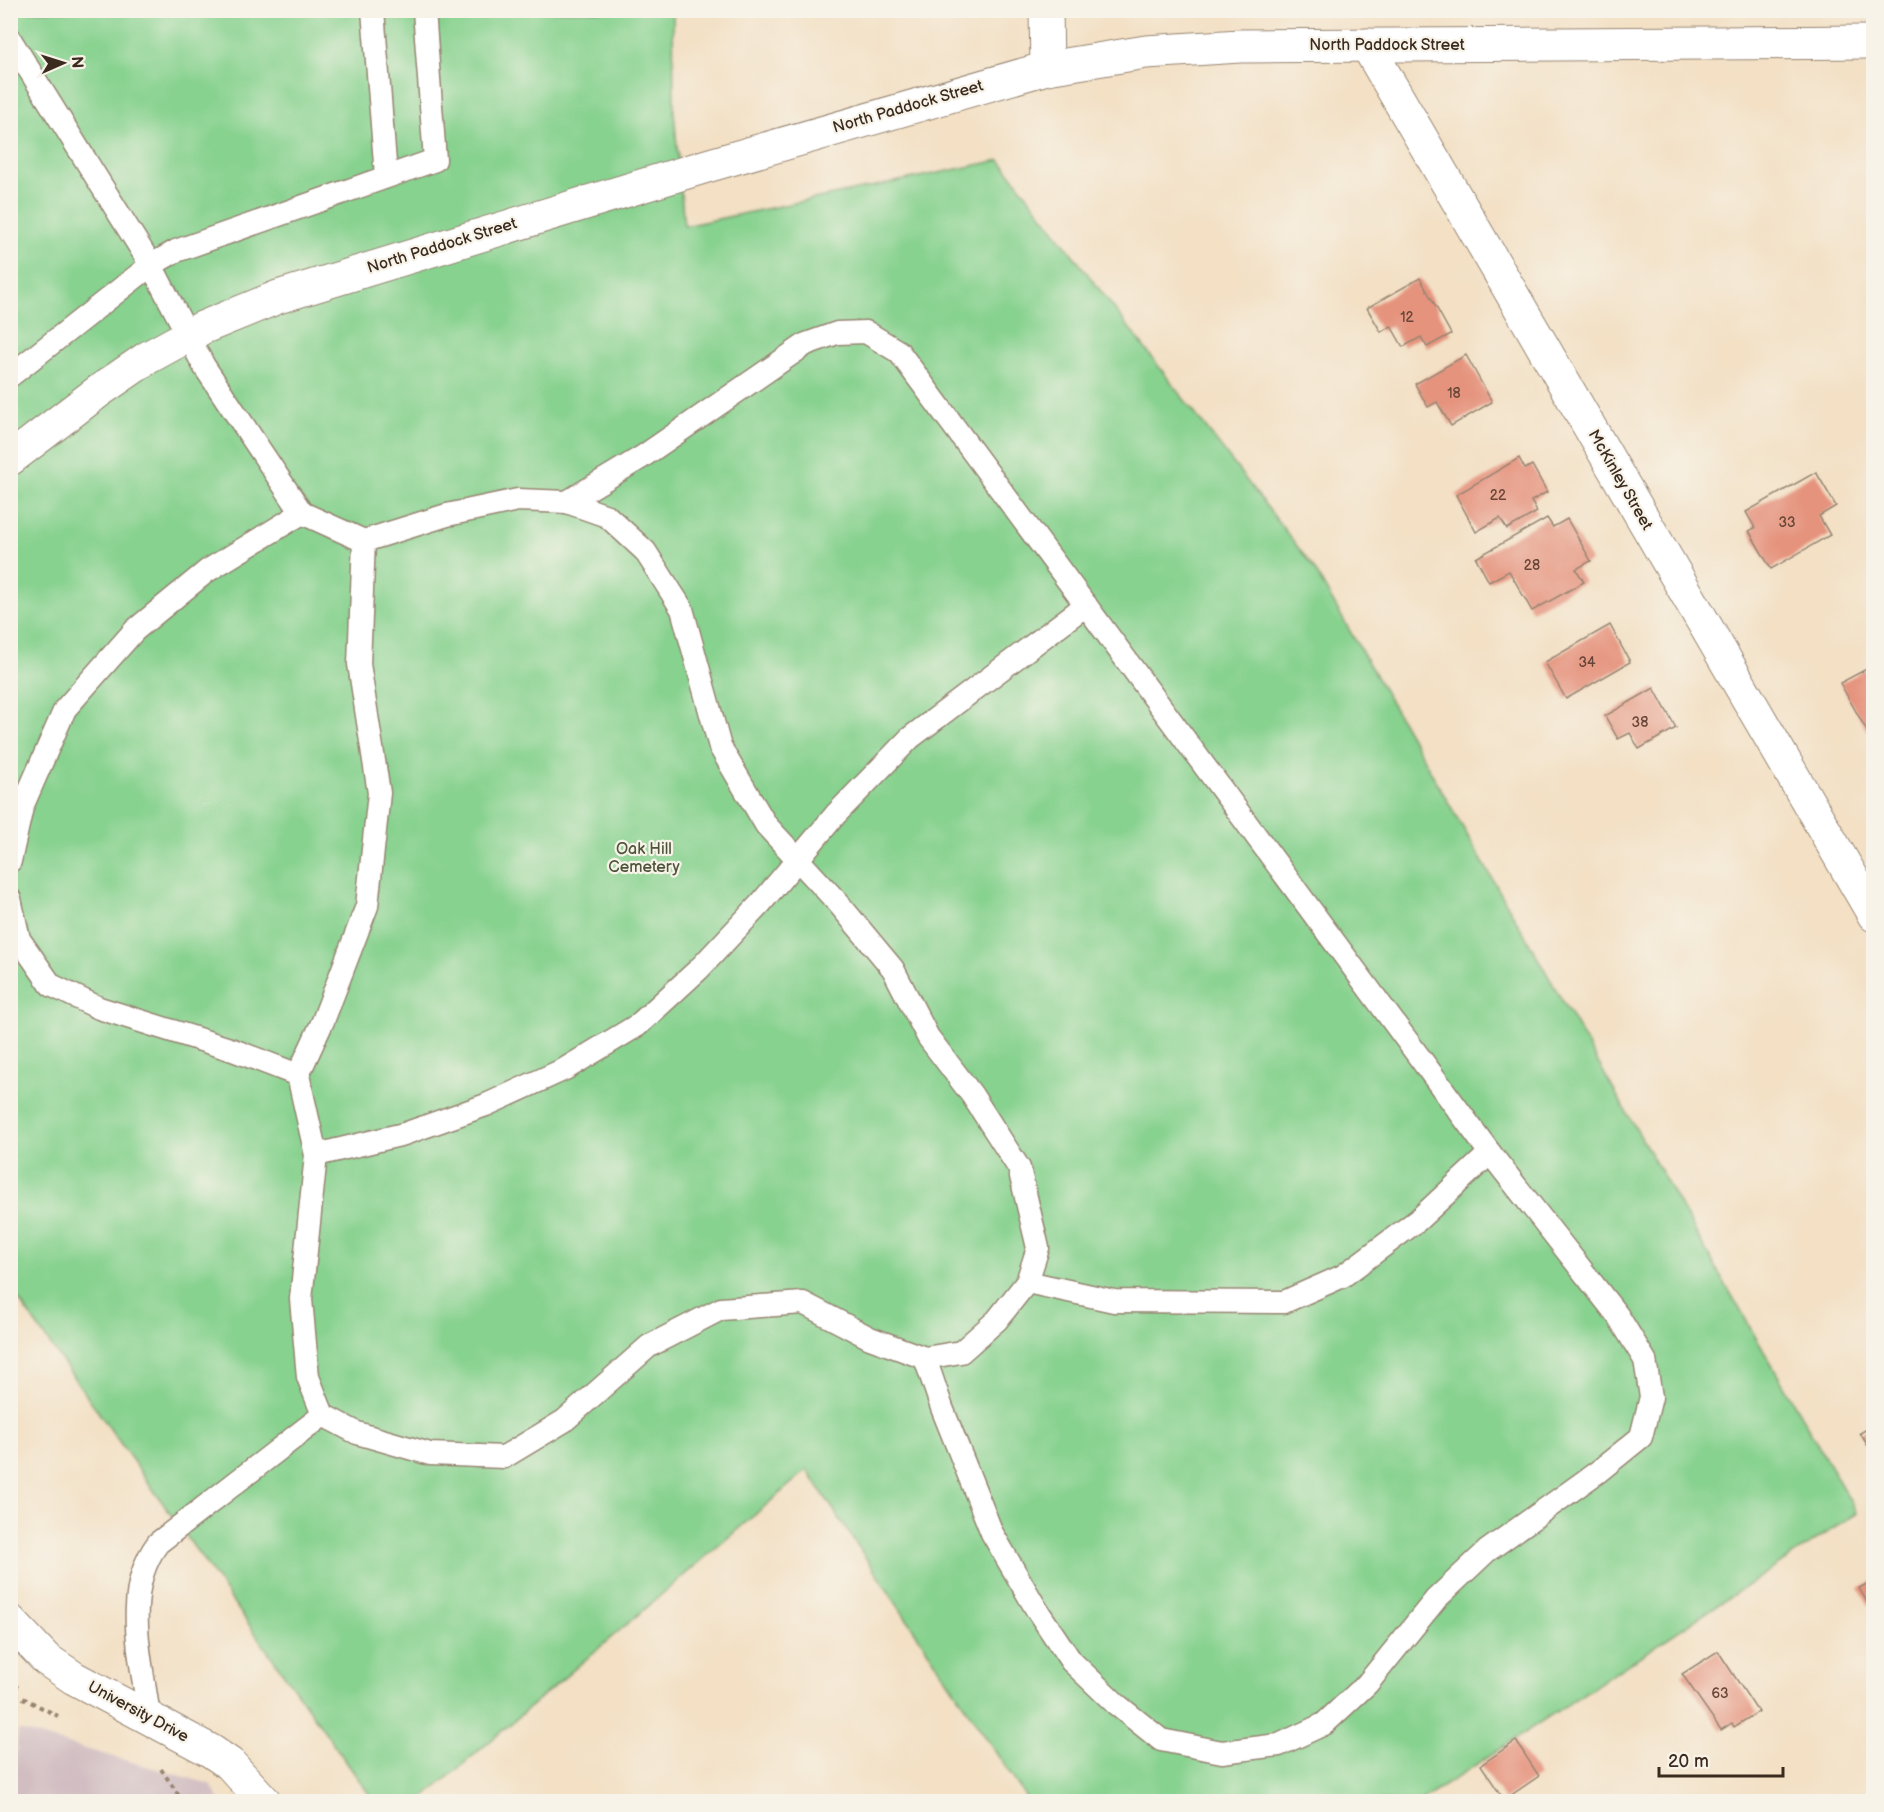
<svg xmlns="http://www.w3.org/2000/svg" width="1884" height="1812" font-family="'Balsamiq Sans',sans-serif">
<rect width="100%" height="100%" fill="#f7f3e8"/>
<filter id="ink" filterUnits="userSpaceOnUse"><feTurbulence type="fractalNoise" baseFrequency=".0167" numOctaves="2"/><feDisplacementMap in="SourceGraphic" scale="12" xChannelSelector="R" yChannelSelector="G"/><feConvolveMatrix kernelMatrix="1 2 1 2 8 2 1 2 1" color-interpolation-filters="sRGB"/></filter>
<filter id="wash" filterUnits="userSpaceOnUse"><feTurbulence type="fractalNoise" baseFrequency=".008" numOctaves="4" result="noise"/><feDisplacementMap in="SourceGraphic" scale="24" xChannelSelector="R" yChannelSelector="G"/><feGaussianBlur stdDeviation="1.35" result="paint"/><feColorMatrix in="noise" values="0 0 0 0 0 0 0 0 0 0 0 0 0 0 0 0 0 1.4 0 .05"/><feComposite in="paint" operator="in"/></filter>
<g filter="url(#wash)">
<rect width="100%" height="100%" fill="#f3e0c5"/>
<polygon fill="#d2bec2" points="18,1730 210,1784 221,1801 12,1801"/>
<polygon fill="#87d28f" stroke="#617e56" stroke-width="1.5" points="10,11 673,11 674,112 684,226 1000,160 1313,567 1857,1513 1421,1801 1029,1802 807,1470 420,1801 374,1801 11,1289"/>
<g id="blocks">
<g fill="#e5937d">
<polygon points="1420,278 1451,334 1427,347 1421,337 1403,347 1391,326 1381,332 1367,308"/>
<polygon points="1466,355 1492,402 1451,426 1437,402 1428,407 1415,384"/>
<polygon points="1519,458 1525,469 1532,465 1547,492 1531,501 1537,512 1507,529 1500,518 1476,532 1456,495"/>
<polygon points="1816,472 1836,506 1819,516 1830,535 1771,569 1749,531 1755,528 1746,512"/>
<polygon points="1547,518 1553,527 1567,519 1591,561 1576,569 1584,582 1532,611 1509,571 1489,582 1476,558"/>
<polygon points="1610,625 1630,662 1566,699 1545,662"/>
<polygon points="1874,665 1874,727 1867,731 1840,683"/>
<polygon points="1654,688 1676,728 1639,749 1630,733 1618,739 1605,716"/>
<polygon points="1874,1425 1874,1456 1860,1433"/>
<polygon points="1874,1580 1874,1614 1859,1588"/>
<polygon points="1718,1651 1758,1712 1734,1727 1732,1723 1721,1730 1682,1674"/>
<polygon points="1516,1741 1539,1776 1504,1800 1481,1765"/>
</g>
</g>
</g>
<g filter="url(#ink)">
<use href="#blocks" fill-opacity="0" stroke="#978572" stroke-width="1.5"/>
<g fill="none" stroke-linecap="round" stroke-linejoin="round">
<g stroke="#978572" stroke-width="25">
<g id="service">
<polyline points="373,10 386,176"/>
<polyline points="10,39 151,265 204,366 302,513 364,541 447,515 518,500 567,502 607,516 645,551 682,609 720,747 766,825 839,904 893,969 928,1037 972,1095 1019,1168 1038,1248 1027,1282 997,1320 961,1352 925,1358 870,1338 803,1303 721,1309 649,1346 564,1421 504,1457 430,1454 357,1433 323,1415 308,1377 301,1299 316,1155 298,1075 323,1021 367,906 379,793 359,664 364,541"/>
<polyline points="10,376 151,265 176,251 435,160 424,10"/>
<polyline points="567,502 642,457 806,344 837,333 866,332 899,352 1490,1153 1618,1316 1645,1360 1651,1397 1641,1437 1599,1471 1487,1551 1436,1599 1367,1684 1324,1724 1279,1745 1222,1752 1161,1740 1116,1704 1071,1661 1037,1610 992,1533 942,1408 925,1358"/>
<polyline points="10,861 22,807 65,709 135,630 207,571 302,513"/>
<polyline points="10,899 19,939 51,985 99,1008 233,1050 298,1075"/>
<polyline points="316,1155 404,1134 486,1105 565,1069 638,1025 699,969 761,903 836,814 910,738 1086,605"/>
<polyline points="1027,1282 1114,1301 1284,1302 1343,1276 1418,1220 1490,1153"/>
<path d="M 149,1717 C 142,1660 121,1592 158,1543 L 323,1415"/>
</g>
</g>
<g stroke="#978572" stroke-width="35">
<g id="minor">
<polyline points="1046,10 1047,68"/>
<polyline points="1367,45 1874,915"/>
<polyline points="10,459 99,391 147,358 202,328 278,297 710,165 1047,68 1146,52 1240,46 1874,42"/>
</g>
</g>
<g stroke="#978572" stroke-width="35">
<polyline id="secondary" points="10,1621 46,1659 74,1678 211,1751 230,1764 265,1802"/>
</g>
<g stroke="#978572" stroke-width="4" stroke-dasharray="4.5 4.5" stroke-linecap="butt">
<polyline points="17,1685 15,1694 58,1716"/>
<polyline points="161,1769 183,1802"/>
</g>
<use href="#service" stroke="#fff" stroke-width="22"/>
<use href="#minor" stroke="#fff" stroke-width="33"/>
<use href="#secondary" stroke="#fff" stroke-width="33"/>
</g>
</g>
<g text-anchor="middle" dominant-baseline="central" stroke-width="4.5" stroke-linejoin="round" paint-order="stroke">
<g font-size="14" fill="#664436">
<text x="1407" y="317">12</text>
<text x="1454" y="393">18</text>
<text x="1498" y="495">22</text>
<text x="1787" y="522">33</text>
<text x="1532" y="565">28</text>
<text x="1587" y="662">34</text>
<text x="1640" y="722">38</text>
<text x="1720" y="1693">63</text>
</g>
<g font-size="16" fill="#3b2a1e" stroke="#f7f3e8">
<text x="1387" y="45">North Paddock Street</text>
<text transform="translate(908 107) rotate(-16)">North Paddock Street</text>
<text transform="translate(442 246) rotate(-17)">North Paddock Street</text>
<text transform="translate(1620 480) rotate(60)">McKinley Street</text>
<text transform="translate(138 1712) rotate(28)">University Drive</text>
</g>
<g font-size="16" fill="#4e543a" stroke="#f7f3e8">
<text x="644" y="849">Oak Hill<tspan x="644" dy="18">Cemetery</tspan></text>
</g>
</g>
<rect width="1884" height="1812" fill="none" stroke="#f7f3e8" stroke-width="36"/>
<g transform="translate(63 63) rotate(87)" stroke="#f7f3e8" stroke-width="4.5" paint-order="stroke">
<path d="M0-4.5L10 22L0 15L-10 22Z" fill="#3b2a1e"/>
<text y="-9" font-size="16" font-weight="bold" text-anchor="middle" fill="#3b2a1e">N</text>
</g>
<path d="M1659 1767v9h124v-9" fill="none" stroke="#3b2a1e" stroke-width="3"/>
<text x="1668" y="1767" font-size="18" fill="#3b2a1e" stroke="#f7f3e8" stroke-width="4.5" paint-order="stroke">20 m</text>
</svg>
